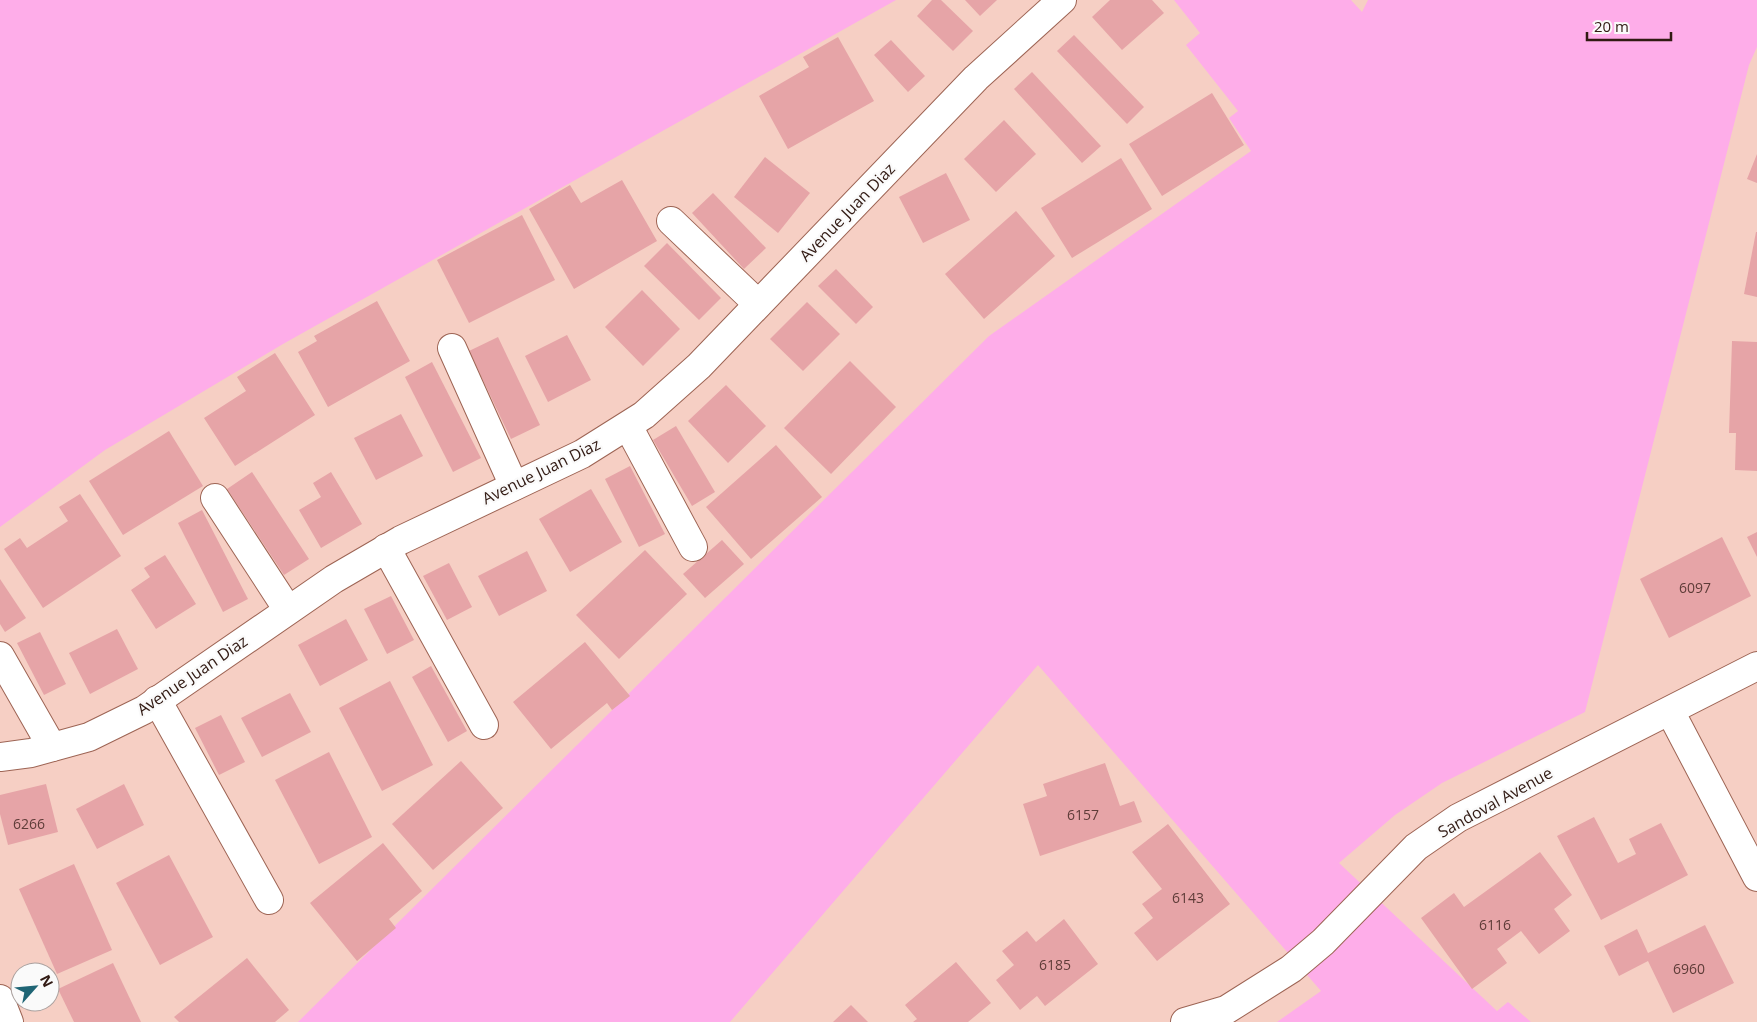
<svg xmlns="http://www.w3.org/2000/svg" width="1757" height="1022" font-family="'Open Sans',sans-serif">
<rect width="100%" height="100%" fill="#f6cfc4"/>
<g fill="#feade9">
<polygon points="0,0 896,0 283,344 105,450 0,527"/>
<polygon points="1174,0 1351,0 1362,12 1368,0 1757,0 1757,47 1749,65 1585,712 1442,783 1395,815 1339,863 1497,1011 1508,1002 1531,1022 1277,1022 1321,991 1038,665 730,1022 298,1022 989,336 1251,151 1229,118 1238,111 1186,45 1200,33"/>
</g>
<g fill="#e6a4a7">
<polygon points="932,0 941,0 973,31 953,51 917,16"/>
<polygon points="965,0 997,0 980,16"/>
<polygon points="1110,0 1152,0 1164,13 1122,50 1092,17"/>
<polygon points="1074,35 1144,107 1127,124 1057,51"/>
<polygon points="838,37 874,101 788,149 759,96 809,67 803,57"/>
<polygon points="891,40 925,76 908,92 874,55"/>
<polygon points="1032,72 1101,146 1082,163 1014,89"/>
<polygon points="1212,93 1244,145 1162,196 1129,144"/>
<polygon points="1004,120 1036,154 996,192 964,159"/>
<polygon points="1757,154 1757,183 1747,179"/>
<polygon points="765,157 810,193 778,233 734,197"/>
<polygon points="1121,158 1152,209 1072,258 1041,208"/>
<polygon points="946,173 970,220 923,243 899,197"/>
<polygon points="622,180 657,241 574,289 529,209 570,185 581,203"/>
<polygon points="713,193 766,248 744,269 692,213"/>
<polygon points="1016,211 1055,256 984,319 945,274"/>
<polygon points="522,215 555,280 469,323 437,260"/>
<polygon points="1756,232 1757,232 1757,297 1744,294"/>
<polygon points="667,243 721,298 699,320 644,266"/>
<polygon points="836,269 873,307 856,324 818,286"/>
<polygon points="642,290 680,329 643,366 605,327"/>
<polygon points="377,301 410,361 328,407 298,352 317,341 314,336"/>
<polygon points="807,302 840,334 803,371 770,339"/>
<polygon points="567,335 591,380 548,402 525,356"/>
<polygon points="498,337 540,425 511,439 469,351"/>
<polygon points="1732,341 1757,342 1757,471 1735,470 1736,433 1729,433"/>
<polygon points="275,353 315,415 235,466 204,418 246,391 237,377"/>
<polygon points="850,361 896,407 831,474 784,428"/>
<polygon points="432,362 481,458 453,472 405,377"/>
<polygon points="726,385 766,426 728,463 688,421"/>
<polygon points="401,414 423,456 376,480 354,438"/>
<polygon points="676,426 715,492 692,506 653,440"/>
<polygon points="169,431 203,486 123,535 89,481"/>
<polygon points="776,445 822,497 751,559 706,507"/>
<polygon points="630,466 665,534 639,547 605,479"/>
<polygon points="252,472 309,559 284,575 227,489"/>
<polygon points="331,472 362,524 321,548 299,510 321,497 313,483"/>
<polygon points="591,489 622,542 570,572 539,519"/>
<polygon points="80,494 121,556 43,608 4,549 20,538 27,548 68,521 59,507"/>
<polygon points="202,510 248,599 223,612 178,523"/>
<polygon points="1757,532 1757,557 1747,537"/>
<polygon points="1722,537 1751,596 1669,638 1640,579"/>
<polygon points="722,540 744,564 705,598 683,574"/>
<polygon points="645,550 687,594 619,659 576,615"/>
<polygon points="527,551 547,591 499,616 478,576"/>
<polygon points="165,555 196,604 156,629 131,590 150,577 144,568"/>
<polygon points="449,563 472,607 447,620 423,576"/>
<polygon points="0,579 26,618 5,632 0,624"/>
<polygon points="391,596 414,640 387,654 364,609"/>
<polygon points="346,619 368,660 320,686 298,645"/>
<polygon points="117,629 138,669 90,694 69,653"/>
<polygon points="40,632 66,684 44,695 17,643"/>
<polygon points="585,642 630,696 612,710 607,703 551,749 513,702"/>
<polygon points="431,666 467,731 448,742 412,677"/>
<polygon points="390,681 433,765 382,791 339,708"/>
<polygon points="290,693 311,732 262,757 241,718"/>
<polygon points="221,715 245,762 219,775 195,728"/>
<polygon points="329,752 372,837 319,864 275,780"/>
<polygon points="461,761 503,808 433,870 392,824"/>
<polygon points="1105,763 1120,806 1134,801 1142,822 1040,856 1023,804 1047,796 1043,784"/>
<polygon points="46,784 58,832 8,845 0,814 0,795"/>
<polygon points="124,784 144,825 97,849 76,809"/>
<polygon points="1594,817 1618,863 1636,854 1629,839 1661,823 1688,875 1601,920 1557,836"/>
<polygon points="1168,824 1230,904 1157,961 1134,933 1153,918 1142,904 1162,889 1132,852"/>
<polygon points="383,843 422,891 389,919 396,928 357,961 310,903"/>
<polygon points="1540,852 1572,895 1554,909 1570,931 1539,954 1521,931 1497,949 1507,963 1472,989 1421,918 1454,893 1464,907"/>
<polygon points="169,855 213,937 160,965 116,883"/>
<polygon points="74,864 112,950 57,974 19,889"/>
<polygon points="1064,919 1098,964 1045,1006 1037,996 1020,1010 996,980 1014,965 1002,951 1027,931 1036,942"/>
<polygon points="1705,925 1734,983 1673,1013 1648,961 1619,976 1604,946 1637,929 1648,953"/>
<polygon points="247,958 289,1010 275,1022 179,1022 174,1017"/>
<polygon points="956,962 991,1003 968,1022 913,1022 917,1019 905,1005"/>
<polygon points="113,963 141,1022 74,1022 58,989"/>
<polygon points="851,1005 868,1022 833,1022"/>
</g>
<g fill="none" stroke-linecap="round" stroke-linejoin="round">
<g stroke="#9d6454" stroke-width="30">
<g id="minor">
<polyline points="671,221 758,304"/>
<polyline points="452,348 514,486"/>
<polyline points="628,426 693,547"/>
<polyline points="215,498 288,610"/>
<polyline points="386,548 484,725"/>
<polyline points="0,656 52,747"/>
<polyline points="157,700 269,900"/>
<polyline points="1670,711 1757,877"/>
<polyline points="0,757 31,753 89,737 144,710 334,579 401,540 582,454 644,415 699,366 976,78 1062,0"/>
<polyline points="0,999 9,1022"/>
<polyline points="1185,1022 1226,1010 1291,969 1323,942 1416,847 1458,818 1757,666"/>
</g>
</g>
<use href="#minor" stroke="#fff" stroke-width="28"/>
</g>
<g text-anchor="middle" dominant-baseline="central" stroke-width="4.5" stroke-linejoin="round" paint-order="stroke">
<g font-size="14" fill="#5e3c38">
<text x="1695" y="587">6097</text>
<text x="1083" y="814">6157</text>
<text x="29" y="823">6266</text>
<text x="1188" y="897">6143</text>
<text x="1495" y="924">6116</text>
<text x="1055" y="964">6185</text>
<text x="1689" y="968">6960</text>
</g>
<g font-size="16" fill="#311a13" stroke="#fafafa">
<text transform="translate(847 212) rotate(-46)">Avenue Juan Diaz</text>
<text transform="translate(541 471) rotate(-26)">Avenue Juan Diaz</text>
<text transform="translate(192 675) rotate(-34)">Avenue Juan Diaz</text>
<text transform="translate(1495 802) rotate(-29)">Sandoval Avenue</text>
</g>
</g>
<g transform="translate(35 987) rotate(63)"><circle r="24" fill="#fafafa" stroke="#aaa09e"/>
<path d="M0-4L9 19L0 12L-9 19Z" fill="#1f6575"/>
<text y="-8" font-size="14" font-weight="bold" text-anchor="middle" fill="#311a13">N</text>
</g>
<path d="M1587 32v8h84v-8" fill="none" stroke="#311a13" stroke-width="2.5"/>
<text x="1594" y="32" font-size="15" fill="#311a13" stroke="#fafafa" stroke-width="4" paint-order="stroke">20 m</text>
</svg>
